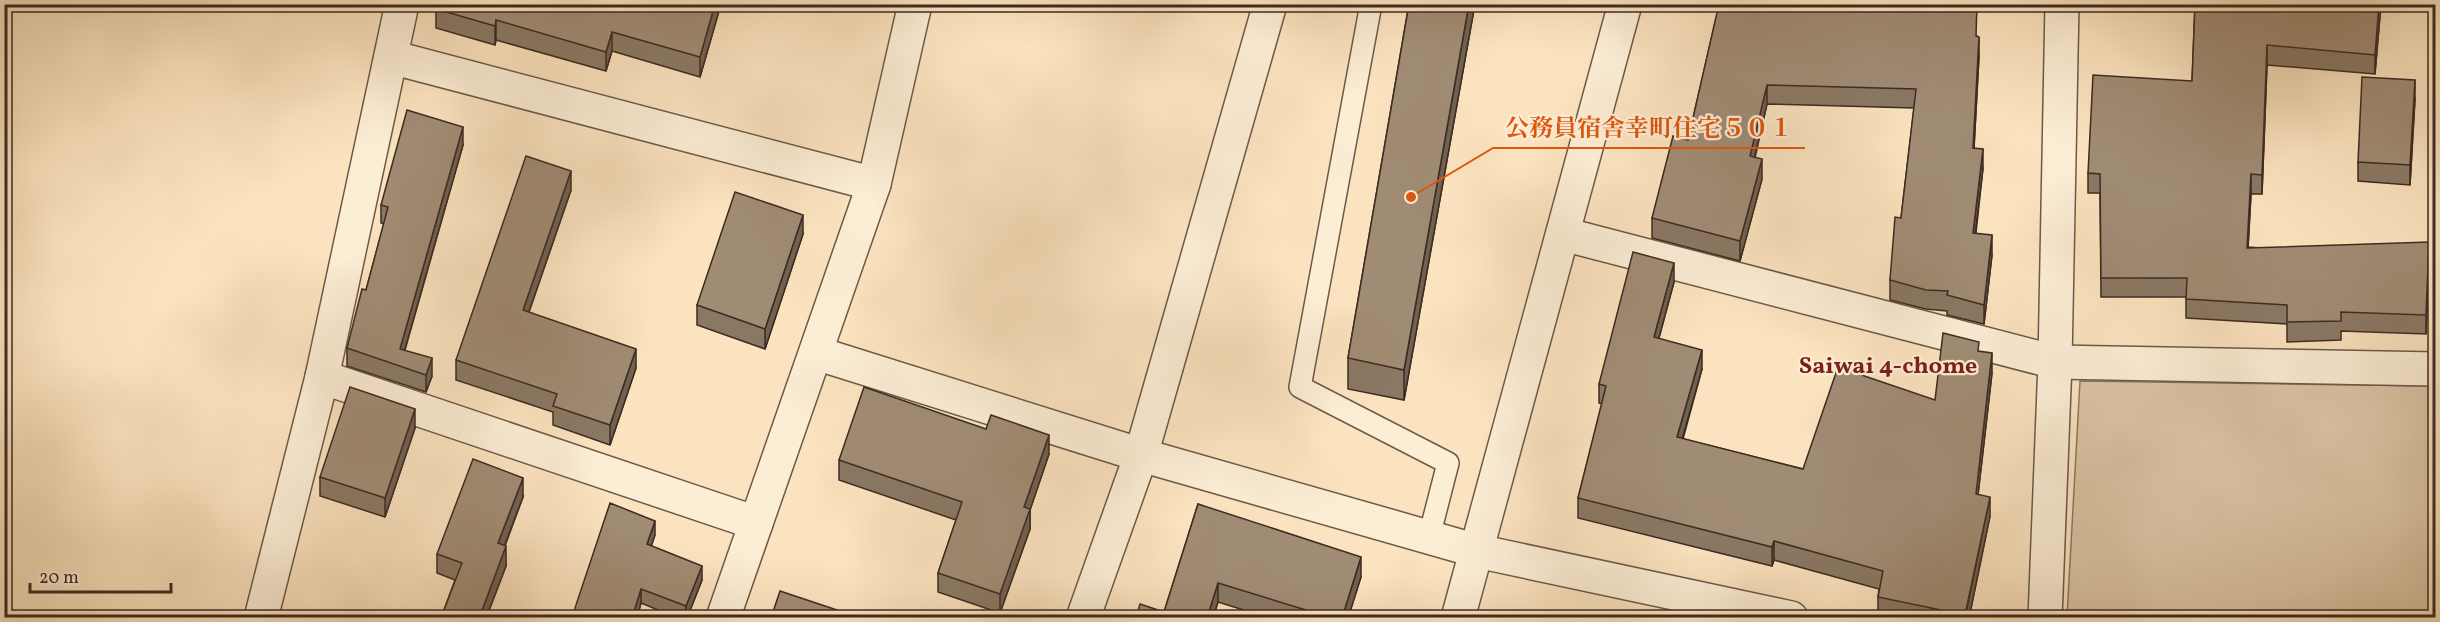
<svg xmlns="http://www.w3.org/2000/svg" width="2440" height="622" font-family="Vollkorn,'Noto Serif JP',serif">
<rect width="100%" height="100%" fill="#fbe3bf"/>
<filter id="stains"><feTurbulence type="fractalNoise" baseFrequency=".00333" numOctaves="4"/><feColorMatrix values="0 0 0 0 .2 0 0 0 0 .09 0 0 0 0 .02 0 0 0 .5 -.17"/></filter>
<radialGradient id="worn" r=".72"><stop offset=".6" stop-color="#630" stop-opacity="0"/><stop offset="1" stop-color="#630" stop-opacity=".3"/></radialGradient>
<polygon fill="#dbc4a4" stroke="#8c7863" stroke-width="1.5" points="2080,381 2435,386 2435,617 2067,617"/>
<g fill="none" stroke-linecap="round" stroke-linejoin="round">
<g stroke="#6c5949" stroke-width="24">
<polyline id="service" points="1371,4 1300,387 1448,463 1429,537"/>
</g>
<g stroke="#6c5949" stroke-width="36">
<g id="minor">
<polyline points="391,57 874,184"/>
<polyline points="1563,234 2055,362 2436,369"/>
<polyline points="816,353 1141,455 1477,551 1791,618"/>
<polyline points="322,377 756,523"/>
<polyline points="261,618 322,377 402,4"/>
<polyline points="723,618 874,184 915,4"/>
<polyline points="1083,618 1141,455 1270,4"/>
<polyline points="2045,618 2055,362 2062,4"/>
</g>
</g>
<g stroke="#6c5949" stroke-width="36">
<polyline id="tertiary" points="1458,618 1625,4"/>
</g>
<use href="#service" stroke="#fcedd5" stroke-width="21"/>
<use href="#minor" stroke="#fcedd5" stroke-width="33"/>
<use href="#tertiary" stroke="#fcedd5" stroke-width="33"/>
</g>
<g fill="#8a7864" stroke="#3d2b22" stroke-width="1.5">
<polygon points="437,4 721,4 700,77 612,51 606,71 496,40 495,45 436,28 436,9"/>
<polygon points="1409,4 1475,4 1404,400 1348,389 1348,358"/>
<polygon points="2195,4 2381,4 2375,74 2267,65 2262,194 2251,194 2248,247 2429,261 2426,334 2341,331 2341,340 2287,342 2287,324 2186,318 2186,297 2101,297 2100,193 2088,193 2088,173 2192,81"/>
<polygon points="1716,18 1977,36 1979,56 1974,148 1983,168 1976,233 1992,255 1984,324 1947,315 1947,311 1926,309 1890,300 1890,280 1901,218 1914,108 1767,104 1755,158 1762,179 1740,261 1652,238 1652,218 1688,140"/>
<polygon points="2415,99 2410,185 2358,181 2358,162"/>
<polygon points="463,145 405,350 432,376 426,392 347,366 347,348 366,290 384,224 381,223 381,205"/>
<polygon points="571,190 529,312 636,368 610,445 553,425 553,412 456,380 456,360"/>
<polygon points="803,234 765,349 697,325 697,305"/>
<polygon points="1674,282 1659,338 1702,369 1683,439 1803,469 1935,400 1979,352 1992,373 1978,494 1990,516 1969,618 1882,618 1878,617 1878,597 1879,589 1774,560 1772,566 1578,518 1578,498 1602,404 1599,403 1599,384"/>
<polygon points="415,428 385,517 320,496 320,477"/>
<polygon points="1049,454 1030,510 1030,529 1000,613 938,592 938,573 956,520 839,480 839,460"/>
<polygon points="523,497 505,546 506,566 487,616 441,618 455,580 437,573 437,554"/>
<polygon points="1198,504 1361,577 1348,618 1269,618 1218,602 1213,618 1136,618 1164,612"/>
<polygon points="655,535 651,546 702,580 687,618 678,618 641,603 637,618 573,618 573,614"/>
</g>
<g fill="#706151" stroke="#3d2b22" stroke-width="1.5">
<polygon points="715,4 721,4 700,77 700,57"/>
<polygon points="1469,4 1475,4 1404,400 1404,370"/>
<polygon points="2379,4 2381,4 2375,74 2375,55"/>
<polygon points="496,20 496,40 495,45 495,26"/>
<polygon points="612,32 612,51 606,71 606,52"/>
<polygon points="1979,37 1979,56 1973,167 1973,148"/>
<polygon points="2267,45 2267,65 2262,194 2262,175"/>
<polygon points="2415,80 2415,99 2410,185 2410,165"/>
<polygon points="1767,85 1767,104 1750,176 1750,156"/>
<polygon points="463,127 463,145 400,366 400,349"/>
<polygon points="1983,149 1983,168 1973,252 1973,233"/>
<polygon points="1762,159 1762,179 1740,261 1740,241"/>
<polygon points="571,171 571,190 523,329 523,310"/>
<polygon points="2251,174 2251,194 2247,267 2247,248"/>
<polygon points="803,215 803,234 765,349 765,329"/>
<polygon points="1992,235 1992,255 1984,324 1984,305"/>
<polygon points="2429,242 2429,261 2426,334 2426,315"/>
<polygon points="1674,263 1674,282 1654,356 1654,337"/>
<polygon points="636,349 636,368 610,445 610,425"/>
<polygon points="1702,350 1702,369 1677,457 1677,437"/>
<polygon points="1992,353 1992,373 1976,513 1976,494"/>
<polygon points="432,358 432,376 426,392 426,375"/>
<polygon points="415,409 415,428 385,517 385,498"/>
<polygon points="1049,435 1049,454 1030,510 1030,529 1000,613 1000,594 1024,507"/>
<polygon points="523,478 523,497 498,562 498,543"/>
<polygon points="1990,497 1990,516 1969,618 1965,618"/>
<polygon points="655,521 655,535 647,559 647,544"/>
<polygon points="1774,541 1774,560 1772,566 1772,547"/>
<polygon points="506,546 506,566 486,618 481,613"/>
<polygon points="1361,557 1361,577 1348,618 1342,618"/>
<polygon points="702,566 702,580 687,618 686,618 686,606"/>
<polygon points="1218,583 1218,602 1213,618 1207,618"/>
<polygon points="641,589 641,603 637,618 632,618"/>
</g>
<g fill="#a08b74" stroke="#3d2b22" stroke-width="1.5">
<polygon points="437,4 715,4 700,57 612,32 606,52 496,20 495,26 436,9"/>
<polygon points="1409,4 1469,4 1404,370 1348,358"/>
<polygon points="1719,4 1977,4 1976,36 1979,37 1973,148 1983,149 1973,233 1992,235 1984,305 1947,295 1948,291 1926,290 1890,280 1895,217 1901,218 1916,89 1767,85 1750,156 1762,159 1740,241 1652,218 1673,136 1688,140"/>
<polygon points="2195,4 2379,4 2375,55 2267,45 2262,175 2251,174 2247,248 2429,242 2426,315 2341,312 2341,321 2287,322 2287,305 2186,299 2187,278 2101,278 2100,174 2088,173 2093,75 2192,81"/>
<polygon points="2362,77 2415,80 2410,165 2358,162"/>
<polygon points="407,110 463,127 400,349 432,358 426,375 347,348 362,289 366,290 388,207 381,205"/>
<polygon points="526,156 571,171 523,310 636,349 610,425 553,406 557,394 456,360"/>
<polygon points="735,192 803,215 765,329 697,305"/>
<polygon points="1633,252 1674,263 1654,337 1702,350 1677,437 1803,469 1838,367 1935,400 1943,333 1979,342 1978,351 1992,353 1976,494 1990,497 1965,615 1878,597 1883,571 1774,541 1772,547 1578,498 1606,386 1599,384"/>
<polygon points="350,387 415,409 385,498 320,477"/>
<polygon points="864,387 986,429 991,415 1049,435 1024,507 1030,509 1000,594 938,573 962,502 839,460"/>
<polygon points="473,459 523,478 498,543 506,546 481,613 492,618 441,618 462,563 437,554"/>
<polygon points="610,503 655,521 647,544 702,566 686,606 641,589 632,618 582,618 573,614"/>
<polygon points="1198,504 1361,557 1342,618 1332,618 1218,583 1207,618 1136,618 1140,604 1164,612"/>
<polygon points="780,591 843,612 841,618 771,618"/>
</g>
<g text-anchor="middle" dominant-baseline="central" stroke-width="4.5" stroke-linejoin="round" paint-order="stroke">
<g font-size="24" font-weight="bold" fill="#7a1f14" stroke="#fcedd5">
<text x="1888" y="367">Saiwai 4-chome</text>
</g>
</g>
<path fill="none" stroke="#df570d" stroke-width="2" d="M1411 197L1493 148H1805"/>
<circle fill="#df570d" stroke="#fcedd5" stroke-width="2" cx="1411" cy="197" r="6"/>
<g font-size="24" text-anchor="middle" font-weight="bold" fill="#df570d" stroke="#fcedd5" stroke-width="4.5" stroke-linejoin="round" paint-order="stroke">
<text x="1649" y="136">公務員宿舎幸町住宅５０１</text>
</g>
<rect width="2440" height="622" fill="none" stroke="#fbe3bf" stroke-width="24"/>
<rect x="6" y="6" width="2428" height="610" fill="none" stroke="#3d2b22" stroke-width="3"/>
<rect x="12" y="12" width="2416" height="598" fill="none" stroke="#3d2b22" stroke-width="1.5"/>
<path d="M30 583v9h141v-9" fill="none" stroke="#3d2b22" stroke-width="3"/>
<text x="39" y="583" font-size="18" fill="#3d2b22" stroke="#fcedd5" stroke-width="4.5" paint-order="stroke">20 m</text>
<rect width="100%" height="100%" filter="url(#stains)"/>
<rect width="100%" height="100%" fill="url(#worn)"/>
</svg>
